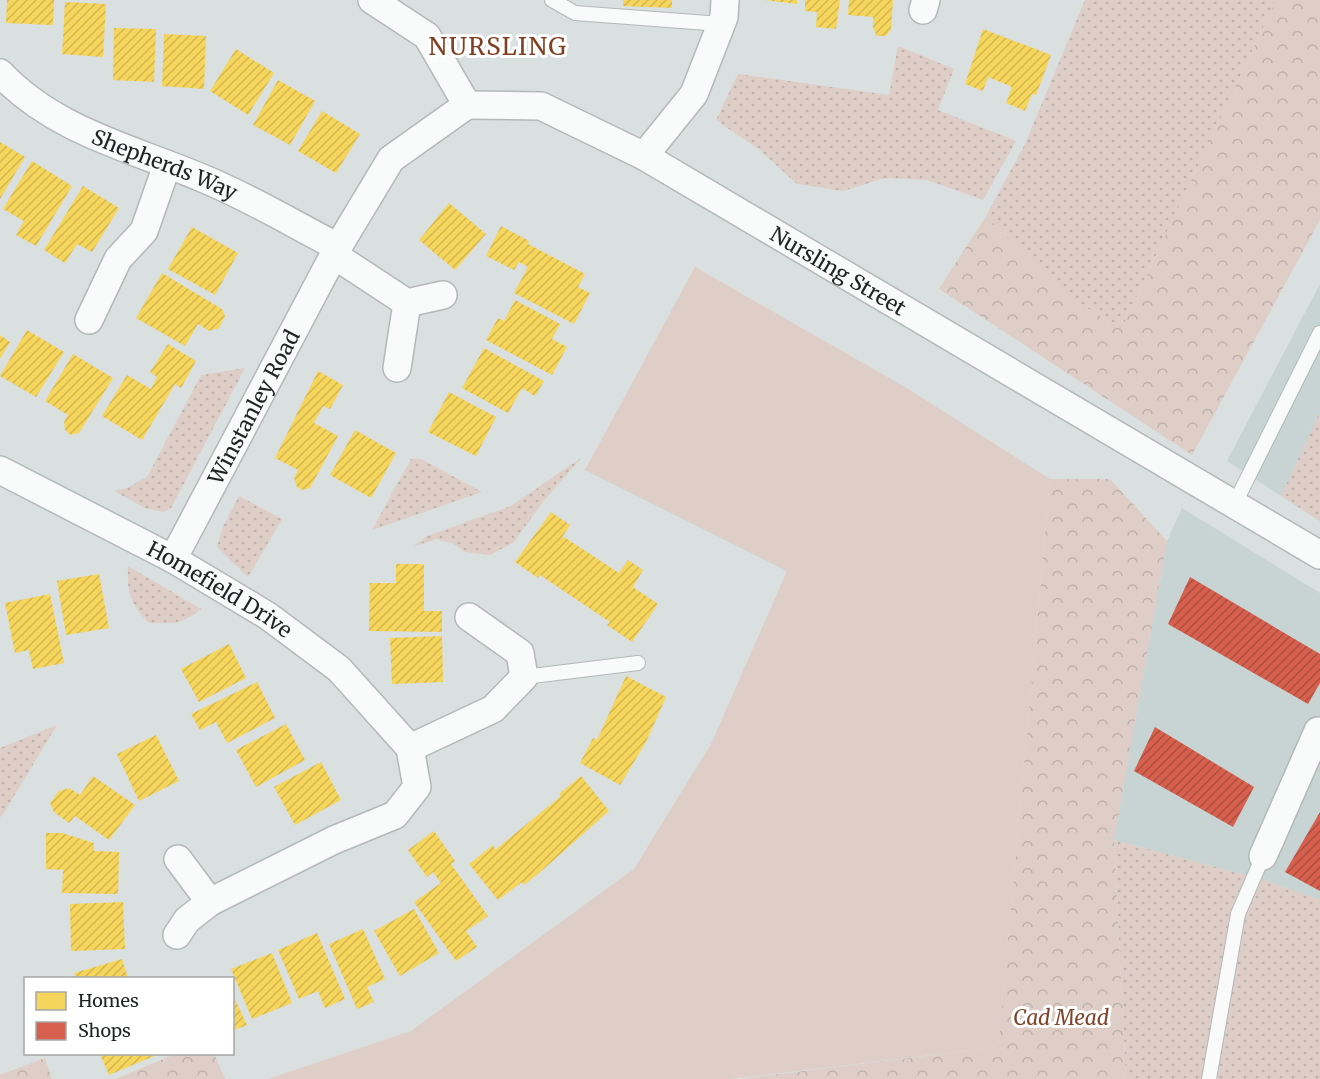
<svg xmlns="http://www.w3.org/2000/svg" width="1320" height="1079" font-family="Merriweather,serif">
<defs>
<pattern id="grass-dots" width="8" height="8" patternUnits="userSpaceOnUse" patternTransform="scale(1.5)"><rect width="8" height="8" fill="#decec7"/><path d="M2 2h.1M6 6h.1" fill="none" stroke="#beb1ab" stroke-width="1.8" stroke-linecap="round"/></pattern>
<pattern id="forest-crowns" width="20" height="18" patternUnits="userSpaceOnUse" patternTransform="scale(1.5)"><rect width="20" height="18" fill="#decec7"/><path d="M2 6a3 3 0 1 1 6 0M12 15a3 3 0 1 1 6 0" fill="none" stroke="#beb1ab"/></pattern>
<pattern id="homes-hatch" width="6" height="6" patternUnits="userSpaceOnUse" patternTransform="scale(1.5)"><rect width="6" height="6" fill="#f6d55c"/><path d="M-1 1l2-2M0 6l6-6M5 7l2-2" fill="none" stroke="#d2b750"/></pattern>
<pattern id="shops-hatch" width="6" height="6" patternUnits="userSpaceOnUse" patternTransform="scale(1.5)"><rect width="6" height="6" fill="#d6604d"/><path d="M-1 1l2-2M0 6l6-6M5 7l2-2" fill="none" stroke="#ad4f40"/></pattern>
</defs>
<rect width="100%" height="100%" fill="#dadfdf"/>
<g fill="#c7d4d3">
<polygon points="1320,284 1320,521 1227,461"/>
<polygon points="1182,508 1320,593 1320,900 1264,880 1114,840 1167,541"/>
</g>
<g fill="url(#grass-dots)">
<polygon points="1085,0 1276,0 1122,328 1069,298 986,216 1025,144"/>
<polygon points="898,46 954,69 938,110 1016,141 983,200 927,180 885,178 843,191 797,184 761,151 716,120 738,74 889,95"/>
<polygon points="245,368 171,508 163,512 145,508 114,491 127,488 147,477 201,375"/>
<polygon points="1320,412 1320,521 1281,496"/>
<polygon points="581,458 542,503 513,543 490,555 466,552 452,543 436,539 413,547 427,536 511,506"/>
<polygon points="411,459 421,459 482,492 372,530"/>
<polygon points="239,496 282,519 248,577 217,547 222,529"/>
<path d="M 128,566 L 201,609 C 184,624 171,624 149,623 C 130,604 127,593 128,566 Z"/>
<polygon points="57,725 2,816 0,817 0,748"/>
<polygon points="1114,840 1264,880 1320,900 1320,1079 1126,1079"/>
</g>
<g fill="url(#forest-crowns)">
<polygon points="1276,0 1320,0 1320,220 1192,455 939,289 986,216 1069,298 1122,328"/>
<polygon points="1050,479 1110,479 1167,541 1114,840 1126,1079 739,1079 998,1047"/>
<polygon points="175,1054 214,1054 225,1079 116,1079"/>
<polygon points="45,1058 52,1079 0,1079 0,1075"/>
</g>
<polygon fill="#decec7" points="695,267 905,387 1050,479 998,1047 730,1079 268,1079 411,1031 634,869 711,744 787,571 585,470"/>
<g fill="url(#homes-hatch)">
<polygon points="7,0 54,0 53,25 6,23"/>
<polygon points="623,0 672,0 672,8 623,6"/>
<polygon points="764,0 797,0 797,4"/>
<polygon points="805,0 840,0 836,29 816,27 817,12 805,11"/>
<polygon points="849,0 893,0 891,29 886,36 877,36 873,27 873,17 848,15"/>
<polygon points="65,2 106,4 103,57 62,54"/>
<polygon points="114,28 156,29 154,82 113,80"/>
<polygon points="983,29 1051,55 1036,95 1032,94 1025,111 1006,103 1012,87 988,77 983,91 965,84"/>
<polygon points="164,34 206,36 204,89 162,86"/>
<polygon points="236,49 274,73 248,115 210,91"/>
<polygon points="278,80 315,101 290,145 253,125"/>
<polygon points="322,111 360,134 336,173 298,151"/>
<polygon points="0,142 25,157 0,199"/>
<polygon points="32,161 72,186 36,246 16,235 24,221 3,209"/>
<polygon points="83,186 119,208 92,252 77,244 65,263 44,250"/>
<polygon points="449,203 486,234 455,270 419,240"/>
<polygon points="501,226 529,241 528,244 585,274 578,287 590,293 574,324 514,293 528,267 519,262 514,270 486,256"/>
<polygon points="192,227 238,253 215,295 168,269"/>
<polygon points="162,273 222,309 225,316 219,328 209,331 198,324 185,346 136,318"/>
<polygon points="515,300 560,324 552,339 567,347 552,375 486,340 498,318 504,321"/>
<polygon points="27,330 64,352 36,397 0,376"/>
<polygon points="0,335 10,342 0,359"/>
<polygon points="168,344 196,361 181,388 175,384 142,440 102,416 127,375 151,389 157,377 150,372"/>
<polygon points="484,348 544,381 535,396 522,388 508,413 462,388"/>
<polygon points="73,354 113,378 79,433 71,435 65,430 64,422 68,415 45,401"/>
<polygon points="318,371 343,385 330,409 323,406 314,423 338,436 310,488 302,490 297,487 294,478 298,470 275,458"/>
<polygon points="449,392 496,417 476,456 428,432"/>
<polygon points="355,430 396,453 371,498 330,475"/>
<polygon points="551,512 570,525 561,539 564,537 619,573 628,560 643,570 633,587 658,604 632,642 607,625 610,622 540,575 538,578 515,562"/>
<polygon points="396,564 424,564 424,611 442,611 442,632 369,631 370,583 396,583"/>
<polygon points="99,574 109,628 66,635 57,581"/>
<polygon points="50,594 64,663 33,669 29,650 15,653 5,603"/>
<polygon points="442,636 443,682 392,684 390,638"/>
<polygon points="229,644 246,678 199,702 181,669"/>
<polygon points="626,676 666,697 646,742 620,785 580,763 593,738 597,740"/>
<polygon points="257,682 275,718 227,743 216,722 200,730 191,714"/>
<polygon points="286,724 305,760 256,787 236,750"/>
<polygon points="156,735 179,781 139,801 117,754"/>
<polygon points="321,762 341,800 295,825 274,787"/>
<polygon points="93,776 135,805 109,840 75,816 69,823 54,812 50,803 59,791 69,788 80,795"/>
<polygon points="581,776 609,811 539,873 524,885 522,882 498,900 469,864 493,845 495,850 561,796 559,794"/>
<polygon points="434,831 455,861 451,864 488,916 466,931 477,947 456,961 414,902 441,883 433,872 427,877 408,850"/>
<polygon points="46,833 62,833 94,843 94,851 119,852 118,894 62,893 63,870 46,869"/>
<polygon points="123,902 125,949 71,951 70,904"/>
<polygon points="414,909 439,953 400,976 374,931"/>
<polygon points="363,929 385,979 367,987 374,1002 357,1009 329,944"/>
<polygon points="317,933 345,999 325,1008 318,991 299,999 278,950"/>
<polygon points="272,953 292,1003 252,1019 231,969"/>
<polygon points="122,959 128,978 76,978 74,973"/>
<polygon points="232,993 247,1025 232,1031"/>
<polygon points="100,1054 159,1054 109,1075"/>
</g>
<g fill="url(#shops-hatch)">
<polygon points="1190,577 1320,654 1320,683 1308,704 1168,624"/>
<polygon points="1155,727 1254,787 1233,827 1134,771"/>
<polygon points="1320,812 1320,891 1285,872"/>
</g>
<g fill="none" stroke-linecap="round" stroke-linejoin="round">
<g stroke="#b4b8b8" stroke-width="16">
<g id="service">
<polyline points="552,0 575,13 721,24"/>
<polyline points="1234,505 1320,333"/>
<polyline points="524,677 638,663"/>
<polyline points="1209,1079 1238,914 1263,856"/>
</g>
</g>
<g stroke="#b4b8b8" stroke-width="30">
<g id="minor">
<polyline points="372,0 427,36 467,105"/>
<polyline points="923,10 926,0"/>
<path id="s1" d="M 0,73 C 55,131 131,148 202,178 C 249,197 293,224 338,247"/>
<path id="s2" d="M 467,105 L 541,106 L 644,156 L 1320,555"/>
<polyline points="644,156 694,94 724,17 725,0"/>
<polyline points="334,255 407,303 397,368"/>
<polyline points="407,303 443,295"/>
<polyline points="89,320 118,259 144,231 167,165"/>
<path id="s3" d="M 0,470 L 173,559 L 268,616 L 339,669 L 410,748 L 417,787 L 395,815 L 334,840 L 210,902 L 187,920 L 177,935"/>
<path id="s4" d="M 173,559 L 338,247 L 391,159 L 467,105"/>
<polyline points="410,748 493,709 524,677 520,653 469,617"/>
<polyline points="1263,856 1318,731"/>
<polyline points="178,859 210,902"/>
</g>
</g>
<use href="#service" stroke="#f9fafa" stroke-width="14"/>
<use href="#minor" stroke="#f9fafa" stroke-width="27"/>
</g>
<g text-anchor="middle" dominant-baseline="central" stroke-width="6" stroke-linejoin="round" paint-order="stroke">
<g font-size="21" fill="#1f2323" stroke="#fff">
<text stroke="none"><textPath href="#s1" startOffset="190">Shepherds Way</textPath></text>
<text stroke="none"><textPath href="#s2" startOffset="414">Nursling Street</textPath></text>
<text stroke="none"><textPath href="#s4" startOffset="172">Winstanley Road</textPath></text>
<text stroke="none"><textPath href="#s3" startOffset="250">Homefield Drive</textPath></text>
</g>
<g font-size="21" font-style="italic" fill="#7f442a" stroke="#fff">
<text x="1061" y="1017">Cad Mead</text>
</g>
<g font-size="24" letter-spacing="1.5" fill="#803f21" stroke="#fff">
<text x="498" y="46">NURSLING</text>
</g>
</g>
<rect x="24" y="977" width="210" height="78" fill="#ffffff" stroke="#a5a7a7" stroke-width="1.5"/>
<rect x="36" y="992" width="30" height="18" fill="#f6d55c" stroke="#a5a7a7" stroke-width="1.5"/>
<text x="78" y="1007" font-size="18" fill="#1f2323">Homes</text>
<rect x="36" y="1022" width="30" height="18" fill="#d6604d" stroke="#a5a7a7" stroke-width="1.5"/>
<text x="78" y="1037" font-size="18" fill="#1f2323">Shops</text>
</svg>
